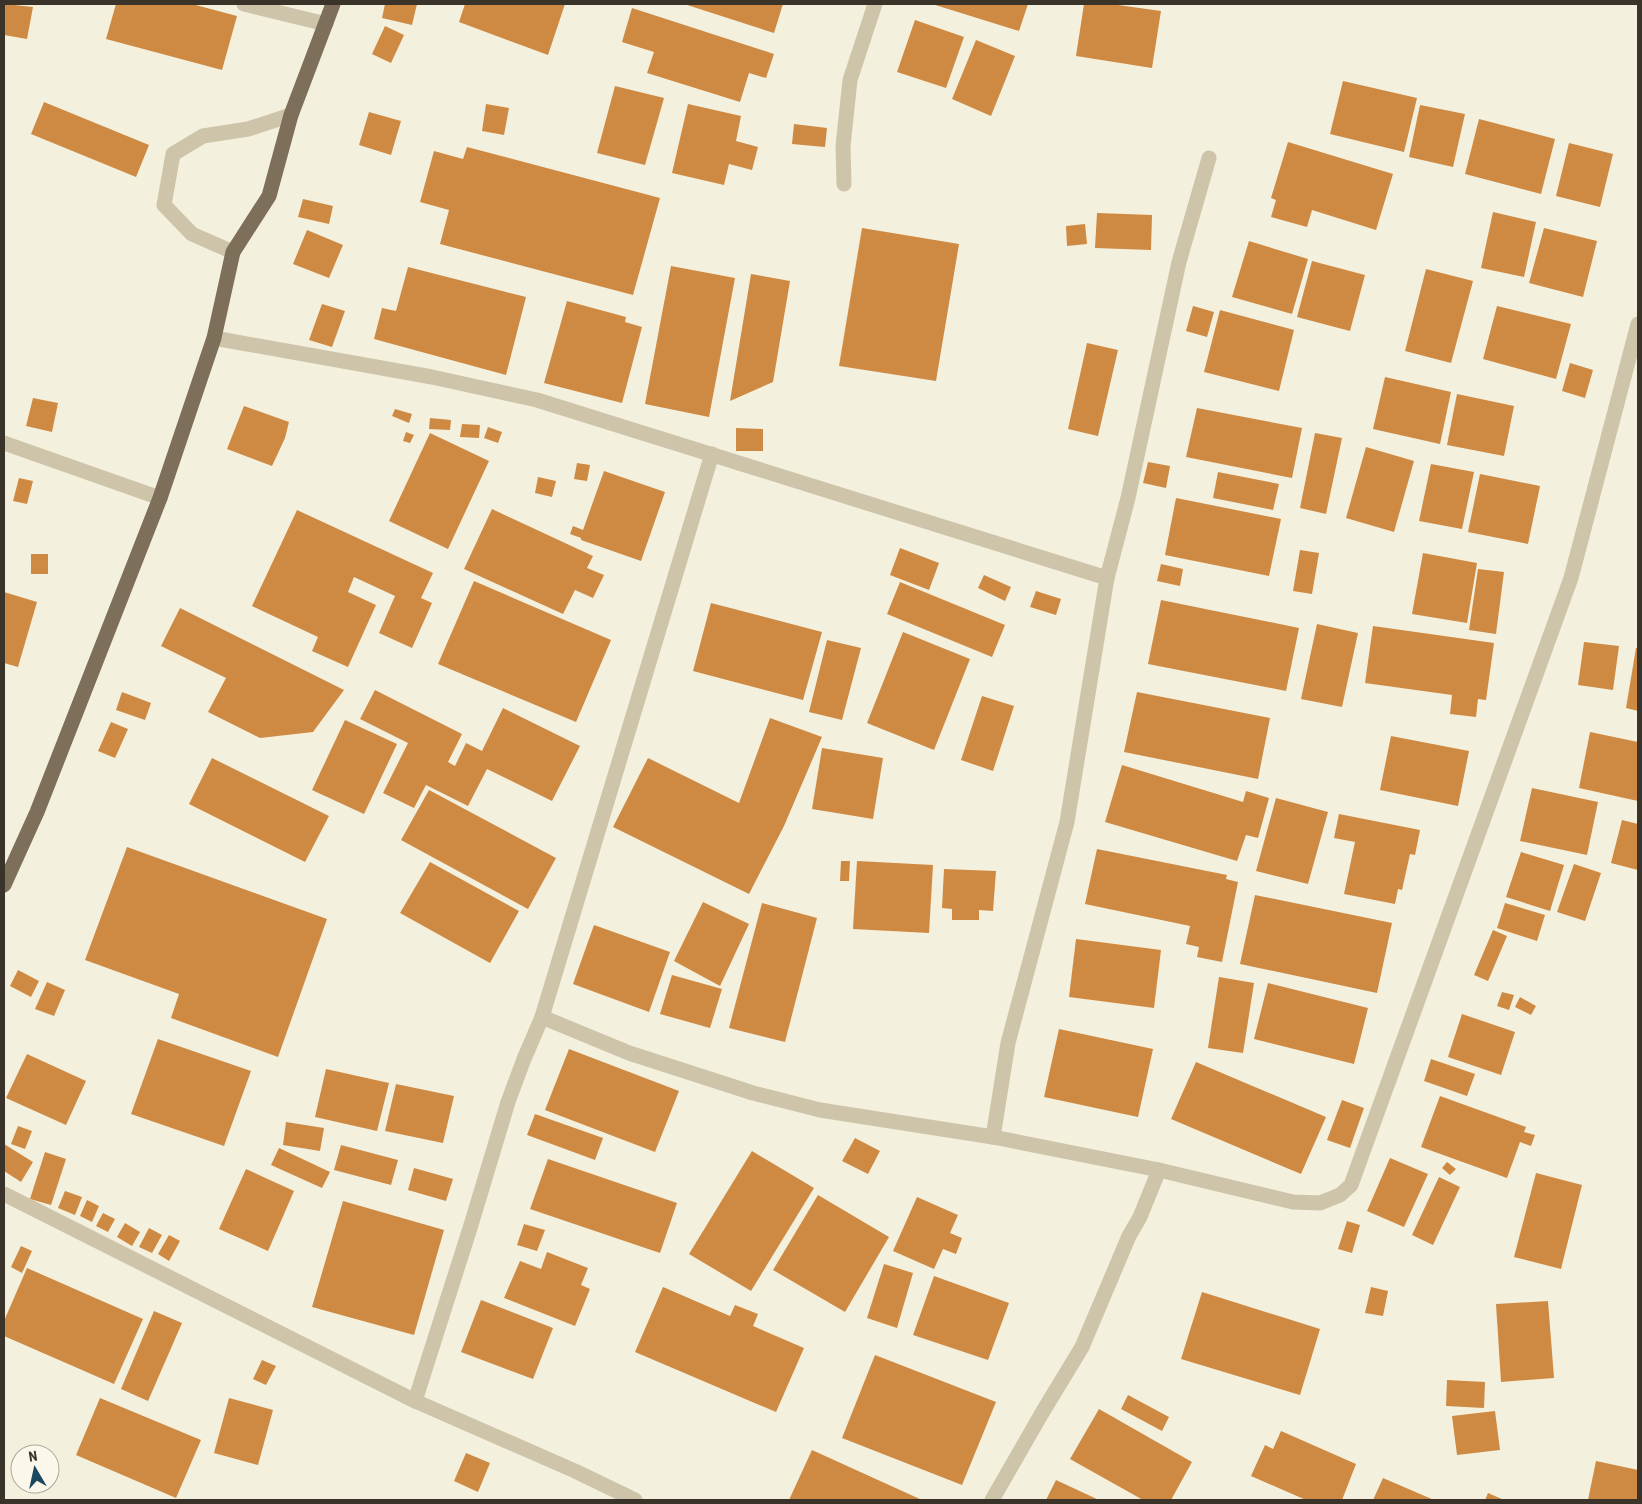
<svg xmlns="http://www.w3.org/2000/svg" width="1642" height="1504" font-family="'Roboto Condensed',sans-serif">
<rect width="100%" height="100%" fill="#f4f0de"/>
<g fill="#ce8a43">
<polygon points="5,4 33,7 27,39 4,35"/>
<polygon points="116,4 192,4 237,16 222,70 106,39"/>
<polygon points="385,4 417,4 412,25 382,18"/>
<polygon points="465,4 565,4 548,55 459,22"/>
<polygon points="684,4 783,4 774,33"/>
<polygon points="932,4 1028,4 1019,31"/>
<polygon points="1084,4 1111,4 1161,11 1152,68 1076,56"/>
<polygon points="632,8 774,54 766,78 749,73 740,102 647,73 654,52 622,42"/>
<polygon points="915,20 964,37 946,88 897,72"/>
<polygon points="385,26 404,35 391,63 372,54"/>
<polygon points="976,40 1015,56 991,116 952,99"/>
<polygon points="1343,81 1417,98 1404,152 1330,134"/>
<polygon points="615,86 664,98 645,165 597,153"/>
<polygon points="44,102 149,145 136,177 31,134"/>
<polygon points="486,104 509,108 504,135 482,131"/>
<polygon points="688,104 741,116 736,141 758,147 752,170 729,164 724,185 672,173"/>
<polygon points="1420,105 1465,114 1453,167 1409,157"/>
<polygon points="369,112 401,121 391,155 359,145"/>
<polygon points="1479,119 1555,139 1541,194 1465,174"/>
<polygon points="794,124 827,128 825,147 792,144"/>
<polygon points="1288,142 1393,174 1376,230 1312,210 1307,227 1271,217 1276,200 1271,198"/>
<polygon points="1569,143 1613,154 1600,207 1556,196"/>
<polygon points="467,147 660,198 633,295 440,244 449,210 420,202 434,151 463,159"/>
<polygon points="303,199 333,206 329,224 298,217"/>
<polygon points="1493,212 1536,222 1524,277 1481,268"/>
<polygon points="1097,213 1152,215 1151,250 1095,248"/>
<polygon points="1085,224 1087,244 1067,246 1066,226"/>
<polygon points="862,228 959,244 936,381 839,366"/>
<polygon points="1544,228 1597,241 1583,297 1529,283"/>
<polygon points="307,230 343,245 329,278 293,264"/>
<polygon points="1249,241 1308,259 1292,314 1232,297"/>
<polygon points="1312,261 1365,275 1350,331 1297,317"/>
<polygon points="671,266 735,278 709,417 645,404"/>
<polygon points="408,267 526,297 506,375 374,339 382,308 396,311"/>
<polygon points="1426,269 1473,281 1451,363 1405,351"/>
<polygon points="751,274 790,281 773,382 730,401"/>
<polygon points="567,301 626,317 625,322 642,327 622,403 544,383"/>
<polygon points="322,304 345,311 332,347 309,340"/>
<polygon points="1193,306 1214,312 1207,337 1186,331"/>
<polygon points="1497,306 1571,324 1556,379 1483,359"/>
<polygon points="1220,310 1294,330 1279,391 1204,372"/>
<polygon points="1087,343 1118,350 1098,436 1068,429"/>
<polygon points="1570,363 1593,370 1585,398 1562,391"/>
<polygon points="1385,377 1451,392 1440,444 1373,429"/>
<polygon points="1457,394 1514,406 1504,456 1447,445"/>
<polygon points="33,398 58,403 52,432 26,426"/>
<polygon points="244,406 289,422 285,438 272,466 227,449"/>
<polygon points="1197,408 1302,428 1292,478 1186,457"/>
<polygon points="395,409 412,414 409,423 392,416"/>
<polygon points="430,418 451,420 450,430 429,429"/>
<polygon points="462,424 480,425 479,438 460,437"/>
<polygon points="488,427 502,432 498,443 484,438"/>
<polygon points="736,428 763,429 763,451 736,451"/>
<polygon points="406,432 414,435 410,443 403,441"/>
<polygon points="430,433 489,461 448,549 389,521"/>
<polygon points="1315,433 1342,438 1326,514 1300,508"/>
<polygon points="1366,447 1414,461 1394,532 1346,518"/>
<polygon points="1148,462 1170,466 1166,488 1143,483"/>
<polygon points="577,463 590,465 587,481 574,479"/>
<polygon points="1431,464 1474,472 1462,529 1419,521"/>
<polygon points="604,471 665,492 641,561 581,540 581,538 570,534 573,526 583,530"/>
<polygon points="1218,472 1279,484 1273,510 1213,498"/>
<polygon points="1480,474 1540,486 1528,544 1468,532"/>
<polygon points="538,477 556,481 552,497 535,493"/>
<polygon points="19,478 33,481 27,504 13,501"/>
<polygon points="1176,498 1281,519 1269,576 1165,555"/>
<polygon points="492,509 593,556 587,568 604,575 593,598 575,590 563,614 464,569"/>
<polygon points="297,510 433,573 421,598 432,603 412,648 379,633 395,596 354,577 348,592 376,605 348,667 312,651 318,637 252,606"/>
<polygon points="900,548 939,563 929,590 890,575"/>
<polygon points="1300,550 1319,553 1312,594 1293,591"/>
<polygon points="1423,553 1477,563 1467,623 1412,614"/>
<rect x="31" y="554" width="17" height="20"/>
<polygon points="1161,564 1183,569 1180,586 1157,581"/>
<polygon points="1478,569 1504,572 1496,634 1469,630"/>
<polygon points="984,575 1011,587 1005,601 978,588"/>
<polygon points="474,581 611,640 576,722 438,664"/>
<polygon points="900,582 1005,625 992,657 887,614"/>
<polygon points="1036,591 1061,599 1056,615 1030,607"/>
<polygon points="4,592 37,602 18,667 4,663"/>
<polygon points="1161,600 1299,628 1286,691 1148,664"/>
<polygon points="711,603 822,632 803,700 693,671"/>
<polygon points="180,608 344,690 313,732 260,738 208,712 226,678 161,646"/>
<polygon points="1317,624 1358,633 1342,707 1301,699"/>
<polygon points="1373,626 1494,643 1486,700 1478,699 1476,717 1450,714 1452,695 1365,683"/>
<polygon points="903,632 970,659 934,750 867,723"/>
<polygon points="827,640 861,648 842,720 809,712"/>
<polygon points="1584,642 1619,646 1613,690 1578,685"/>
<polygon points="1636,648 1638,648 1638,711 1626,708"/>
<polygon points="375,690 462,734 448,762 455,766 466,743 482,751 503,708 580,746 552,801 487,769 468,806 426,785 414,808 383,793 408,743 360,719"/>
<polygon points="122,692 151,703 145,720 116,710"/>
<polygon points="1137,692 1270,718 1258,779 1124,752"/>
<polygon points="982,696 1014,706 993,771 961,760"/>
<polygon points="770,718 822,737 784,826 749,894 613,827 648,758 739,803"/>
<polygon points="345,720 397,744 364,814 312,790"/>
<polygon points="111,722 128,729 115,758 98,751"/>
<polygon points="1590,732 1638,742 1638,801 1579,788"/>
<polygon points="1391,736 1469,751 1458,806 1380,790"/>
<polygon points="822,748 883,758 873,819 812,809"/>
<polygon points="212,758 329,816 305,862 189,804"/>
<polygon points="1122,765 1243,802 1246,791 1269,798 1258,838 1246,835 1237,861 1105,822"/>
<polygon points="1532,788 1598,802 1587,855 1520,841"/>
<polygon points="429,790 556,858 528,909 401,840"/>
<polygon points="1276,798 1328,812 1308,884 1256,871"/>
<polygon points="1339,814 1420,830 1415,855 1410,854 1402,890 1398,889 1395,904 1344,894 1355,842 1334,838"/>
<polygon points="1622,820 1638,824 1638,870 1611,863"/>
<polygon points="127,847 327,919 278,1057 171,1018 179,994 85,960"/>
<polygon points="1097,849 1227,875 1226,879 1238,882 1222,962 1197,957 1199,947 1186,944 1190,926 1085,904"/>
<polygon points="1521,852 1564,865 1550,911 1506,897"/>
<polygon points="841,861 850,861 849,881 840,881"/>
<polygon points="857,861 933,865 929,933 853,929"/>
<polygon points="430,862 519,911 490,963 400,913"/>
<polygon points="1574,864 1601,873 1585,921 1557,912"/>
<polygon points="944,869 996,871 993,911 979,910 979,920 952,920 952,909 942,908"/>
<polygon points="1255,895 1392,923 1377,993 1240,964"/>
<polygon points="703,902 749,924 720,986 674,961"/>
<polygon points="762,903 817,918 785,1042 729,1028"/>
<polygon points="1505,903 1545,915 1537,941 1497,928"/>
<polygon points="594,925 670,952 649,1012 573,984"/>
<polygon points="1493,930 1507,936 1488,981 1474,975"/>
<polygon points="1076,939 1161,950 1154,1008 1069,997"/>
<polygon points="18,970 39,981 31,997 10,986"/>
<polygon points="672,975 722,989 710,1028 660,1014"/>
<polygon points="1219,977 1254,983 1243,1053 1208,1048"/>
<polygon points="47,982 65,990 54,1016 35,1009"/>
<polygon points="1268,983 1368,1008 1354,1064 1254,1039"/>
<polygon points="1502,992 1514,995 1509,1010 1497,1006"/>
<polygon points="1520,997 1536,1006 1531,1015 1515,1007"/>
<polygon points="1462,1014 1515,1032 1501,1075 1448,1057"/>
<polygon points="1059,1029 1153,1049 1138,1117 1044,1097"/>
<polygon points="158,1039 251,1071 224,1146 131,1114"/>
<polygon points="569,1049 679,1091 655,1152 545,1110"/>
<polygon points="27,1054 86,1081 66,1125 6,1098"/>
<polygon points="1431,1059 1475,1074 1467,1096 1424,1081"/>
<polygon points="1196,1062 1326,1117 1301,1174 1171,1119"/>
<polygon points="326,1069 389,1083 377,1131 315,1117"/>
<polygon points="396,1084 454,1096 443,1143 385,1131"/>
<polygon points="1440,1096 1526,1127 1524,1132 1535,1135 1531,1146 1520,1142 1507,1178 1421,1147"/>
<polygon points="1342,1100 1364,1108 1350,1148 1327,1140"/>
<polygon points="535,1114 603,1138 595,1160 527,1135"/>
<polygon points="286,1122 324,1128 320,1151 283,1145"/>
<polygon points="18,1126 32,1131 25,1149 11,1144"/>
<polygon points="855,1138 880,1151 868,1174 842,1161"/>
<polygon points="4,1144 33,1162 21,1182 4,1171"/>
<polygon points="341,1145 398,1160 391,1185 334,1170"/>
<polygon points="279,1148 330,1172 322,1188 271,1165"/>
<polygon points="752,1151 814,1188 751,1291 689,1254"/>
<polygon points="45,1152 66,1159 51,1205 30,1199"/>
<polygon points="1390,1158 1428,1174 1404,1227 1367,1211"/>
<polygon points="548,1159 677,1203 660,1253 530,1209"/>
<polygon points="1447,1162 1456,1169 1450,1175 1442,1168"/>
<polygon points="414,1168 453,1179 446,1201 408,1190"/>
<polygon points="246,1169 294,1191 268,1251 219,1229"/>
<polygon points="1536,1173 1582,1185 1561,1269 1514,1257"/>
<polygon points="1439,1177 1460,1187 1433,1245 1412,1235"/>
<polygon points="65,1191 82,1197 75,1215 58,1208"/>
<polygon points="818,1195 889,1237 845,1312 773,1270"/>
<polygon points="917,1197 958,1215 950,1233 962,1238 956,1254 943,1249 934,1269 893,1251"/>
<polygon points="87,1200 99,1206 92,1222 80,1216"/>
<polygon points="343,1201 444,1230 414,1335 312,1307"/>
<polygon points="103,1213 115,1219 108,1232 96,1226"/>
<polygon points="1347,1221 1360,1225 1352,1253 1338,1249"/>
<polygon points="125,1223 140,1232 132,1246 117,1237"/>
<polygon points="524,1224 545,1230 537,1251 517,1245"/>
<polygon points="149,1228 162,1235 152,1253 139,1247"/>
<polygon points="169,1235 180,1241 169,1261 158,1254"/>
<polygon points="21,1246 32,1251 22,1273 11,1267"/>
<polygon points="547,1252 588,1268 581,1285 590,1289 575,1326 504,1298 520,1261 541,1269"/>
<polygon points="884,1264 913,1273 897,1328 867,1318"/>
<polygon points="27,1268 143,1319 114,1384 4,1336 4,1321"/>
<polygon points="934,1276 1009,1303 988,1360 913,1335"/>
<polygon points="663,1287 730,1316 735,1305 758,1314 753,1326 804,1348 776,1412 635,1352"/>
<polygon points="1371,1287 1388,1291 1383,1316 1365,1313"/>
<polygon points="1202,1292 1320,1329 1300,1395 1181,1359"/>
<polygon points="481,1300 553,1328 533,1379 461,1352"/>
<polygon points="1548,1301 1554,1378 1501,1382 1496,1304"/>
<polygon points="154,1311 182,1323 148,1401 121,1389"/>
<polygon points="875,1355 996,1402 962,1485 842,1438"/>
<polygon points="262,1360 276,1366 266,1385 253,1379"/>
<polygon points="1447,1380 1485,1382 1484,1408 1446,1406"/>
<polygon points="1128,1395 1169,1417 1162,1431 1121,1409"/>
<polygon points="100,1398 201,1440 176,1498 76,1455"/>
<polygon points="229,1398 273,1410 258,1465 214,1453"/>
<polygon points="1099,1409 1192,1462 1171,1500 1143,1500 1070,1459"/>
<polygon points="1495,1411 1500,1450 1457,1455 1452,1416"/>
<polygon points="1281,1431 1356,1464 1342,1500 1306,1500 1251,1476 1265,1445 1273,1449"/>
<polygon points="812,1450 922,1500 789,1500"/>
<polygon points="466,1453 490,1463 478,1492 454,1481"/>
<polygon points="1596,1461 1638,1470 1638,1500 1588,1500"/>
<polygon points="1383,1478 1434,1500 1373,1500"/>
<polygon points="1056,1480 1099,1500 1046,1500"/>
<polygon points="1488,1493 1504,1500 1485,1500"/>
</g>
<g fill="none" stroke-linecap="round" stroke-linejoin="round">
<g stroke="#cec4a9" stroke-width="15">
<polyline points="244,4 326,24"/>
<polyline points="844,184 843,146 850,80 875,4"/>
<polyline points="233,252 192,234 164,205 173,154 203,136 248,129 291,115"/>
<polyline points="214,338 432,377 537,400 1107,578"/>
<polyline points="4,443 160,498"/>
<polyline points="542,1017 629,1053 753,1093 820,1110 993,1137 1159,1170"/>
<polyline points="993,1137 1008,1043 1067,822 1107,578 1128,498 1179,262 1209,158"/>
<polyline points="4,1194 415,1401 575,1471 635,1500"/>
<polyline points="415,1401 471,1225 508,1102 524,1059 542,1017 712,454"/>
<polyline points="992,1500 1042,1413 1082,1347 1129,1236 1140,1217 1159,1170 1293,1202 1320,1203 1340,1195 1351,1185 1571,578 1638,324"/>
</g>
<polyline stroke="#7d6f59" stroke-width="15" points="4,885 37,812 160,498 214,338 233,252 269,196 291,115 333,4"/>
</g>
<rect width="1642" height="1504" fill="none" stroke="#3a3329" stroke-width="10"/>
<g transform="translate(35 1469) rotate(351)"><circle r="24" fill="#fbf8eb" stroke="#aea99d"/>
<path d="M0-4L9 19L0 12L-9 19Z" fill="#1b485f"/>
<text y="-8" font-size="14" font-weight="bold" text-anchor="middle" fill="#3a3329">N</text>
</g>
</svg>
